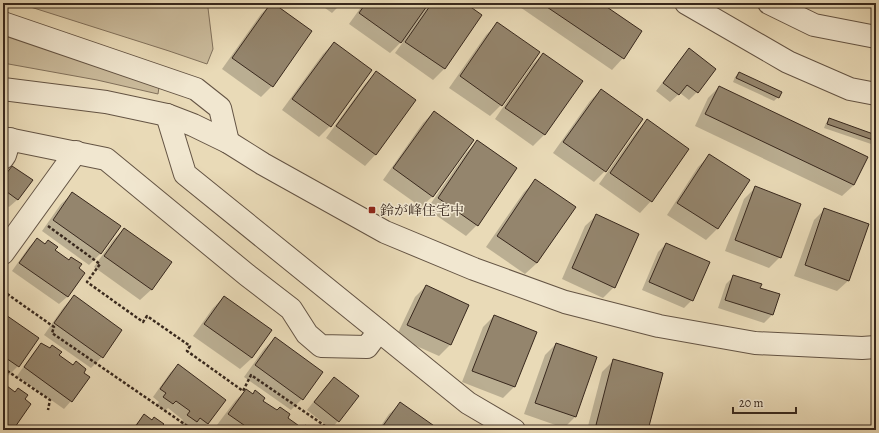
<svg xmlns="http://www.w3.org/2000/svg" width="879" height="433" font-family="Alegreya,'Noto Serif JP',serif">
<rect width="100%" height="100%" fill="#e9dab7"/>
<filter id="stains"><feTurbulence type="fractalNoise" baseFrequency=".005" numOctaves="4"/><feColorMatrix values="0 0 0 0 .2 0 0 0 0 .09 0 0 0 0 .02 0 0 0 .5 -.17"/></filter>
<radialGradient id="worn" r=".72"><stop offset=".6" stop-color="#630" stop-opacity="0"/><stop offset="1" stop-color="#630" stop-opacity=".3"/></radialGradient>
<g fill="#cbbc9d" stroke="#82725d">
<polygon points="18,3 204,3 208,8 213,49 207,64 169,51"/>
<polygon points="3,33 159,87 158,94 97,80 3,63"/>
</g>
<g fill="#0003">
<polygon points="272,3 272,86 261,97 222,69 261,14"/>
<polygon points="318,3 342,3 332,13"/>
<polygon points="364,3 463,3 481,16 444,69 433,80 395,53 403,42 402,41 390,53 349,24"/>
<polygon points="514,3 599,3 641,31 623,58 612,70"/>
<polygon points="497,24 501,105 490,116 449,88 486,35"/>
<polygon points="334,43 330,126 319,137 282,110 323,54"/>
<polygon points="690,49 697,92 689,100 680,93 670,102 656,91 682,57"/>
<polygon points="543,54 582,81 544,135 533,146 495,119 532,65"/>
<polygon points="376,73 376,154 365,166 326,138 365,84"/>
<polygon points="739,73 778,97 774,101 733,82 735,77"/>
<polygon points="719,87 854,185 842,196 695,126 708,98"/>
<polygon points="601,90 605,171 594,182 553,153 590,101"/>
<polygon points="434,112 433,196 421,207 383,180 423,123"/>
<polygon points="830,119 876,136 876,144 874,145 824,128 826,123"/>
<polygon points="647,121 651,201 640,213 599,184 636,132"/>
<polygon points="477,142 477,225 466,236 427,209 466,153"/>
<polygon points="709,156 748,181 717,229 706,240 667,215 698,167"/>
<polygon points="12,167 31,181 17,200 9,207 3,203 3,177"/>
<polygon points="536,181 574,208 537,263 525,274 486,247 524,192"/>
<polygon points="756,187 780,257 769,268 725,251 744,199"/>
<polygon points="73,193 120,226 100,254 89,265 42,231 61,204"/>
<polygon points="825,209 849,280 837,291 794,276 814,220"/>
<polygon points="597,215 614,287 603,298 562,279 585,226"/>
<polygon points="124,229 152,289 140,300 94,267 113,240"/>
<polygon points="37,239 84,273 67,297 59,304 12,271 29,247"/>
<polygon points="666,244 692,300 684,308 642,290 658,252"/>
<polygon points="734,276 759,289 778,295 772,315 764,323 718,308 726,284"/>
<polygon points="426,286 468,306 450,345 439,356 396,337 415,297"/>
<polygon points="74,296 102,357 91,368 44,335 63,308"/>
<polygon points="224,297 252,358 240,369 193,336 213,308"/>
<polygon points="3,314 18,366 7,377 3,374"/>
<polygon points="494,316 535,332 514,387 503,398 462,382 483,327"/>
<polygon points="275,338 302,399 291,410 244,377 264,349"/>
<polygon points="42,344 58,356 71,401 64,409 17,376 34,352"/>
<polygon points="556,344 575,417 564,428 524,414 545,355"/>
<polygon points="613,361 647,430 587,430 602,372"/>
<polygon points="178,365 224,400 207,424 201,430 197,430 192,426 188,429 180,423 183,420 168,408 165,411 156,405 159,402 153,397 170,373"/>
<polygon points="334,378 338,421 331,429 307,410 326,386"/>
<polygon points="3,384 12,430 3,430"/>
<polygon points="246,390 252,394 255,391 261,401 302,429 311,430 224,430 217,425 235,401"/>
<polygon points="401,403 438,430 378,430 389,414"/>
<polygon points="144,416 160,427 164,430 131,430 136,424"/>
</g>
<g fill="#94856d" stroke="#38281d">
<polygon points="271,3 273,3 312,31 273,87 232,58"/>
<polygon points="366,3 429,3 401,43 359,13"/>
<polygon points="432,3 465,3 482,15 445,69 405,42"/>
<polygon points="541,3 601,3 642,31 624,59"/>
<polygon points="497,22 540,52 502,106 460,76"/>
<polygon points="334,42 372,70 331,127 292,99"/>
<polygon points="689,48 716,69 698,93 687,85 679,95 663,83"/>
<polygon points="543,53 583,81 545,135 505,108"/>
<polygon points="376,71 416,100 376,155 336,126"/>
<polygon points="739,72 782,92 779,98 736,78"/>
<polygon points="719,86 868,157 854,185 705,114"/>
<polygon points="601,89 643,119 606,172 563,142"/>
<polygon points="434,111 474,140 433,197 393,168"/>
<polygon points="829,118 876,135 876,141 827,124"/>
<polygon points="647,119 689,149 652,202 610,173"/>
<polygon points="477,140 517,168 478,226 438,198"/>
<polygon points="709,154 750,180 718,229 677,203"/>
<polygon points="12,166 33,180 18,200 3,189 3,178"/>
<polygon points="535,179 576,207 537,263 497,236"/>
<polygon points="755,186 801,204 781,258 735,240"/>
<polygon points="72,192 121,226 101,254 53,220"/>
<polygon points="824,208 869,224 849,281 805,265"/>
<polygon points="596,214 639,234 615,288 572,268"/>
<polygon points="124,228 172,262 152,290 104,256"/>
<polygon points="37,238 45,244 48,240 58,247 55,250 69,260 71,257 82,264 79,268 85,273 68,297 19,263"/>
<polygon points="666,243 710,262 693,301 649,282"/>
<polygon points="733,275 762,284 760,288 780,294 773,315 725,300"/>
<polygon points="426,285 469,305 451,345 407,325"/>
<polygon points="74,295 122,330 103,358 54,323"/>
<polygon points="224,296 272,330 252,358 204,324"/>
<polygon points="3,313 39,338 19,367 3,356"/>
<polygon points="494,315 537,332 515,387 472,371"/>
<polygon points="275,337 323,372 303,400 255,365"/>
<polygon points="41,343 50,348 52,345 62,352 59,355 73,365 76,361 86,369 84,373 90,377 72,402 24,367"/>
<polygon points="556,343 597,357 576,417 535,403"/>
<polygon points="613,359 663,373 648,430 613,430 596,425"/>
<polygon points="178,364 226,400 208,424 200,418 197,422 187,415 190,411 176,401 173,404 163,397 166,393 160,389"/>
<polygon points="334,377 359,396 339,422 314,402"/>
<polygon points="3,383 15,392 18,388 28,395 25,399 31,404 13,430 8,430 3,426"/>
<polygon points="246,389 253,394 255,390 265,398 263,401 277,410 280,407 290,414 288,418 302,428 305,425 313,430 251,430 228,414"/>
<polygon points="400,402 440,430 380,430"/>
<polygon points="144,414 152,420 154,417 164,424 161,427 165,430 133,430"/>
</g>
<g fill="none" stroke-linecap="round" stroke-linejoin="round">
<g stroke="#645444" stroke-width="24">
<g id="minor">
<polyline points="686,3 788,62 850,89 876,94"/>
<polyline points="769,3 814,25 876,37"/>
<polyline points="3,23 196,89 220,108 228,142"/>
<polyline points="3,89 106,102 167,115 193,125 228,142 263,164 385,232 474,269 565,302 659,326 755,343 862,348 876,347"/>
<polyline points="167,115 185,174 468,403 514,430"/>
<polyline points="3,138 106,159 247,275 291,309 307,334 321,346 367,347 379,331"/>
<polyline points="3,158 5,155 10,139"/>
<polyline points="3,253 76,152"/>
</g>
</g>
<g stroke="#38281d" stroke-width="2.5" stroke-dasharray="3 2" stroke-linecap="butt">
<polyline points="48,226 100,264 87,282 143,322 147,316 190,346 187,351 243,391 251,375 331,430"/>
<polyline points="3,291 54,327 52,333 193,430"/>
<polyline points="3,368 50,400 48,410"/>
<polyline points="362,429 363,430"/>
</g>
<use href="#minor" stroke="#f1e7d0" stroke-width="22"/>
</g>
<rect fill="#8f2418" stroke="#f1e7d0" stroke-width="1.5" x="368" y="206" width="8" height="8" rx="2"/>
<g text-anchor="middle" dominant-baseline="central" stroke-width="3" stroke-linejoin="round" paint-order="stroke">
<g font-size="14" fill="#38281d" stroke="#f1e7d0" text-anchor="start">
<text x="380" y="210">鈴が峰住宅中</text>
</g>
</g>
<rect width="879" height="433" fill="none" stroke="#e9dab7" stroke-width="16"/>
<rect x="4" y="4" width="871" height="425" fill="none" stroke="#38281d" stroke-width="2"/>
<rect x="8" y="8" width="863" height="417" fill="none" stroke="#38281d"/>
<path d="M733 407v6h63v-6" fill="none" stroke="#38281d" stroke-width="2"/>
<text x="739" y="407" font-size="12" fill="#38281d" stroke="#f1e7d0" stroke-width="3" paint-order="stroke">20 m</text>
<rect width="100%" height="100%" filter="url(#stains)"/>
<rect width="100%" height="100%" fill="url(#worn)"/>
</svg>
